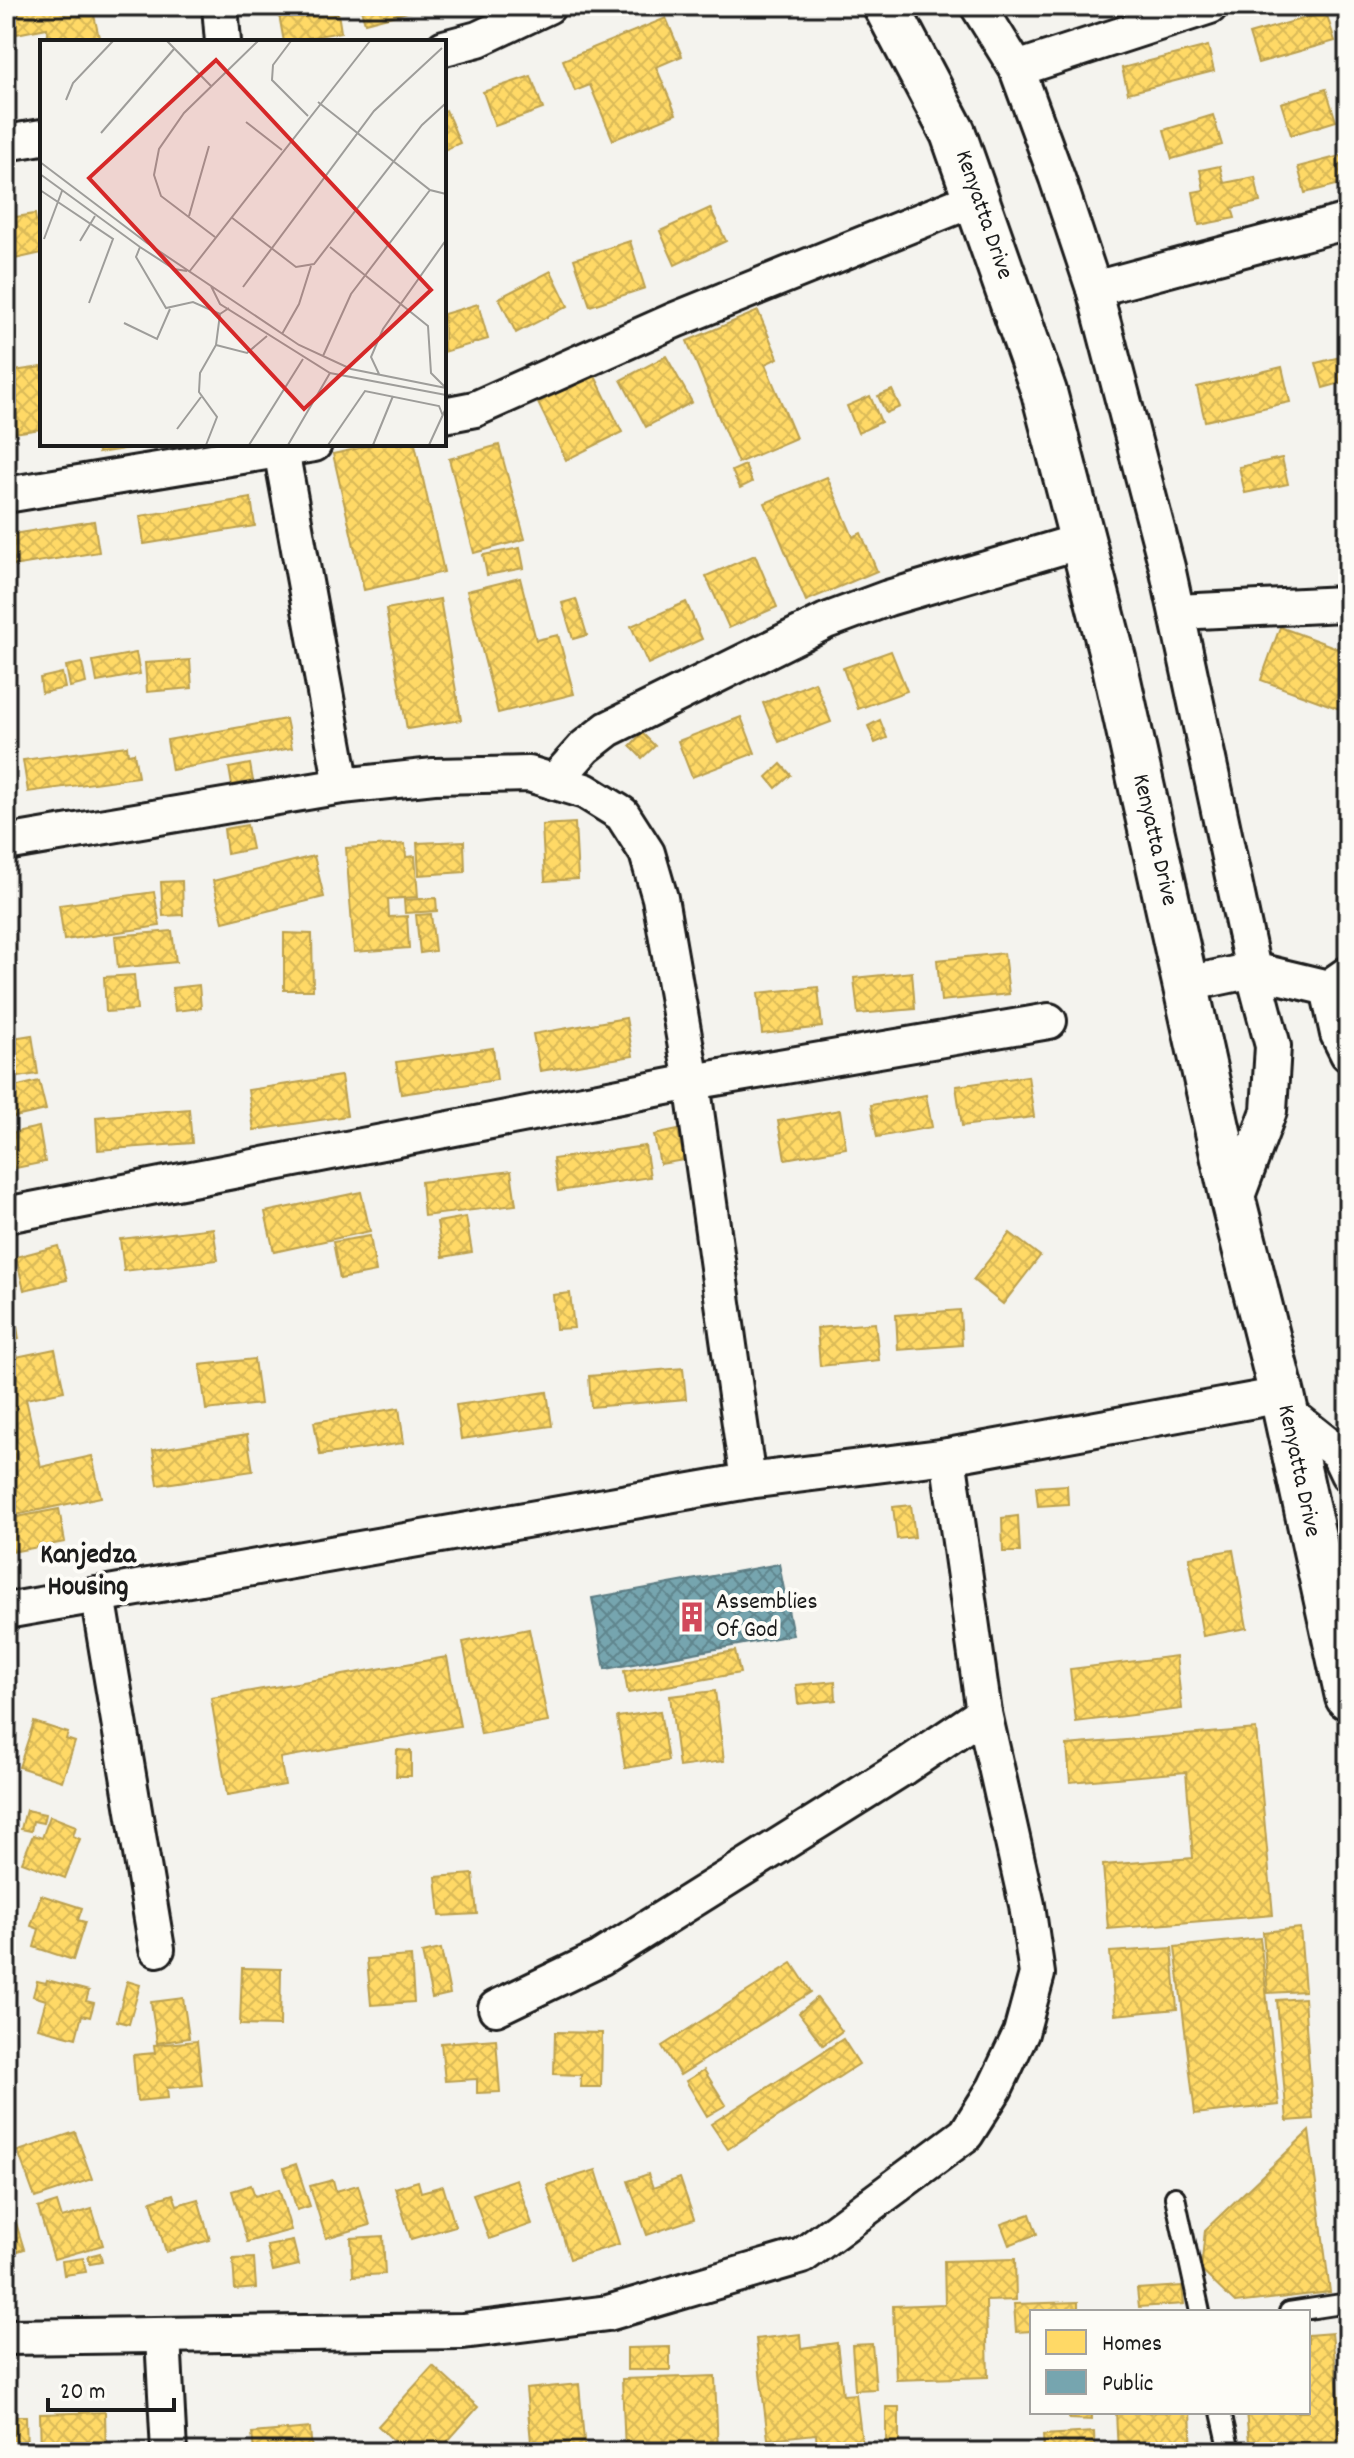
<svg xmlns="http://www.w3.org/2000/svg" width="1354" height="2458" font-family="Dekko,sans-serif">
<defs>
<pattern id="homes-cross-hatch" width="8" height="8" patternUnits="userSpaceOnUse" patternTransform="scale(2)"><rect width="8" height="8" fill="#ffd966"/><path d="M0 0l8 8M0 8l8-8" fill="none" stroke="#daba58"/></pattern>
<pattern id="public-cross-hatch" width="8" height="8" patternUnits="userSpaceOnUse" patternTransform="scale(2)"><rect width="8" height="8" fill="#76a5af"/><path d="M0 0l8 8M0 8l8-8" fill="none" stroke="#60868e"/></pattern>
</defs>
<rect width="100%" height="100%" fill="#f4f3ee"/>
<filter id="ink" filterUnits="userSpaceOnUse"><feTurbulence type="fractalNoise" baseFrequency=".0125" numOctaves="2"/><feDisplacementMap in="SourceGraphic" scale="16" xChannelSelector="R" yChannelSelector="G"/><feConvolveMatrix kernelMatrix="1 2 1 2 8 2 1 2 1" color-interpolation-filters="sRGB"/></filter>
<g filter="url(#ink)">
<g fill="url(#homes-cross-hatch)" stroke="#bba050" stroke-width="2">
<polygon points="6,6 92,6 100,42 49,42 47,28 6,36"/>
<polygon points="297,6 337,6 341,32 284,42 278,9"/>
<polygon points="360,6 419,6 419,9 365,23"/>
<polygon points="1326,12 1335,41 1258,63 1249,34"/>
<polygon points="666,18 682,56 656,67 676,114 613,140 590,85 575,91 563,60"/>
<polygon points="1208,46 1214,71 1128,93 1122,68"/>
<polygon points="531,76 543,109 495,126 483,92"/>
<polygon points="1326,89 1336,121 1291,135 1281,103"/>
<polygon points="446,110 460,143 444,150 444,111"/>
<polygon points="1213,115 1222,145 1172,159 1164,130"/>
<polygon points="1348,154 1348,182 1305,193 1298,167"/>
<polygon points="1220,166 1224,183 1255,177 1260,202 1232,208 1235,218 1199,225 1193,192 1204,190 1200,170"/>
<polygon points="13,208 16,217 35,214 42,253 6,261 6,210"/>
<polygon points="710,208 726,241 675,265 660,231"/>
<polygon points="630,241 645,288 590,306 574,259"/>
<polygon points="551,271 568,306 516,333 499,298"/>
<polygon points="478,304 488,339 444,352 444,314"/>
<polygon points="758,311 778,358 765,364 796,438 738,463 687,341"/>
<polygon points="1348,355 1348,381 1323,388 1316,363"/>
<polygon points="666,356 692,402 646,427 621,380"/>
<polygon points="42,367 42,429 6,434 6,372"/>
<polygon points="1282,367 1290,402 1205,421 1197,387"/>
<polygon points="593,372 622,432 566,460 537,401"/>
<polygon points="892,390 900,407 886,413 878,396"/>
<polygon points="870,396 881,422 858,433 847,406"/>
<polygon points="97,444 144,444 144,446 98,453"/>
<polygon points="377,444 415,444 444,572 364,590 333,454"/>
<polygon points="499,445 525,539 474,553 449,459"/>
<polygon points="1282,458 1288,484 1245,493 1239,467"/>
<polygon points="745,465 752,482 740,488 732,471"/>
<polygon points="827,477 853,537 861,533 877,571 806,601 765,503"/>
<polygon points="251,498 255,526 144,544 140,516"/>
<polygon points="94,521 99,552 6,567 6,535"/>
<polygon points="520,548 524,568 487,575 483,555"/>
<polygon points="755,555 777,607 729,628 706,576"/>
<polygon points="520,578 536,640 558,635 574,694 498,713 467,591"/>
<polygon points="440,599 461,720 407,729 386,609"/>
<polygon points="576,599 587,635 573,639 562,603"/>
<polygon points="686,602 702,639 648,664 631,626"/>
<polygon points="1280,627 1348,652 1348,712 1261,680"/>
<polygon points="891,651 907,691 858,709 843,668"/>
<polygon points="136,653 140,674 97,682 93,661"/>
<polygon points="190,660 192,688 147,692 145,663"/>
<polygon points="82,663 86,683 70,687 66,666"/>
<polygon points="62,673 65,688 42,693 40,678"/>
<polygon points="815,682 831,722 779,742 763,703"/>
<polygon points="741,717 755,753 692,777 678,741"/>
<polygon points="286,719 292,748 172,770 167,740"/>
<polygon points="880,720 887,738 875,743 868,726"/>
<polygon points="642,733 655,746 642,758 630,746"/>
<polygon points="127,746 128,754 134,753 138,777 28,792 23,760"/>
<polygon points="250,764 253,781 232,785 229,768"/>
<polygon points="781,764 791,775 776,788 767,777"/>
<polygon points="575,823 578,879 545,881 542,825"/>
<polygon points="247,825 252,849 227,854 224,829"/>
<polygon points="464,841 465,872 419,875 417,843"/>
<polygon points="405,844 406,857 415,856 418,897 388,899 389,917 407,916 409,948 354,952 346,848"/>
<polygon points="314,856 324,897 223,922 213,881"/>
<polygon points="182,881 183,915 163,916 161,882"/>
<polygon points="154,892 160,926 64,940 59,905"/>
<polygon points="436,898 437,911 405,913 404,900"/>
<polygon points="6,906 15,949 6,950"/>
<polygon points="431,914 435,951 420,953 416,915"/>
<polygon points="172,931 176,962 118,968 115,936"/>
<polygon points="284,933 312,934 313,990 284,990"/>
<polygon points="1004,953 1009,994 941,1001 937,960"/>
<polygon points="912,972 915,1009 858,1014 854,978"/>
<polygon points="134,975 137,1010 106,1012 104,977"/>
<polygon points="199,985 201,1008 175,1011 172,988"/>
<polygon points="818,987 822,1027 762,1034 758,993"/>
<polygon points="626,1018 633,1056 540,1071 533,1034"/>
<polygon points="32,1035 38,1074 6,1079 6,1039"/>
<polygon points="493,1048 497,1080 401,1094 396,1062"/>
<polygon points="341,1076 347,1116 254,1130 248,1090"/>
<polygon points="1028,1076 1034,1117 962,1126 956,1086"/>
<polygon points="39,1081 46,1110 6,1119 6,1089"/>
<polygon points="926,1095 932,1127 877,1137 871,1105"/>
<polygon points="189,1109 192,1143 98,1150 96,1117"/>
<polygon points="840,1110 846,1148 785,1159 778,1121"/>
<polygon points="39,1127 45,1162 6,1170 6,1134"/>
<polygon points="678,1130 684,1160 660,1164 654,1135"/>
<polygon points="645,1146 650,1177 558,1191 553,1159"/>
<polygon points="511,1171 516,1205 424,1216 421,1182"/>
<polygon points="361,1192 370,1231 274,1252 265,1212"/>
<polygon points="466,1217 472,1252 443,1257 437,1222"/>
<polygon points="213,1228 218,1260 124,1271 120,1239"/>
<polygon points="1010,1233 1040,1256 1003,1304 973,1280"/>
<polygon points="370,1236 376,1272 340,1279 333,1242"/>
<polygon points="58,1246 67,1280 24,1290 16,1257"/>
<polygon points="8,1248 17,1287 6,1290 6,1249"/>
<polygon points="570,1293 574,1328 556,1329 553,1295"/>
<polygon points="12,1297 19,1339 6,1342 6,1298"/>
<polygon points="960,1310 962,1345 898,1350 896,1315"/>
<polygon points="875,1323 879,1360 820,1366 817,1328"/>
<polygon points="55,1349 64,1391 26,1399 41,1467 92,1456 101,1497 6,1517 6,1359"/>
<polygon points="254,1359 260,1404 206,1410 200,1365"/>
<polygon points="683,1368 686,1399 591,1407 589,1376"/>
<polygon points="547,1392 552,1426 461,1439 456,1405"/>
<polygon points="399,1408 404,1443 320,1455 314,1422"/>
<polygon points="247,1435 253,1471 158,1485 153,1450"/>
<polygon points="1067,1485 1068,1504 1038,1506 1036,1487"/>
<polygon points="911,1505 915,1537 897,1539 893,1507"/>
<polygon points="59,1509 65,1542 6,1553 6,1519"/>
<polygon points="1018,1516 1020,1552 1003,1552 1002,1518"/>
<polygon points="1233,1550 1247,1628 1203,1636 1189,1557"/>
<polygon points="529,1629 548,1722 481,1734 463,1642"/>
<polygon points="735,1651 740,1673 628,1693 624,1671"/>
<polygon points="1176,1656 1182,1709 1076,1722 1070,1669"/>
<polygon points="447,1657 460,1726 280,1758 285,1785 227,1795 211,1698"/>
<polygon points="835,1681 836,1700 798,1704 796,1685"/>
<polygon points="715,1691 724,1761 679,1767 670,1696"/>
<polygon points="660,1711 668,1761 625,1768 617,1717"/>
<polygon points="34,1722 68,1733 66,1739 75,1742 62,1781 19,1767"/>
<polygon points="1256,1729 1273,1915 1108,1929 1103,1865 1193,1858 1186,1772 1070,1782 1067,1745"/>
<polygon points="397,1750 411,1751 411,1776 396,1776"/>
<polygon points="26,1810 45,1814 43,1823 33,1821 31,1831 21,1829"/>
<polygon points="50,1816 76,1826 73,1836 80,1839 65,1878 22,1862 33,1835 42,1838"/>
<polygon points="473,1874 477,1914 440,1916 436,1877"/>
<polygon points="41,1895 82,1908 78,1920 85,1922 73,1960 34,1947 39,1929 31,1926"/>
<polygon points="1300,1928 1305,1991 1268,1993 1263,1932"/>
<polygon points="1260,1938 1279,2105 1195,2114 1175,1947"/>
<polygon points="1172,1948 1177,2009 1115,2015 1110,1952"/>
<polygon points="441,1949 450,1994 432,1998 422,1953"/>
<polygon points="411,1956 414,2002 371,2005 367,1959"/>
<polygon points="792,1963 811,1992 680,2075 662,2046"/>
<polygon points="242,1968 281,1969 280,2026 240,2025"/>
<polygon points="47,1980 89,1991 86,2001 94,2003 90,2017 82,2015 76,2038 38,2028 46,2000 33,1996 37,1981 46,1983"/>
<polygon points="127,1981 140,1985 129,2024 117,2021"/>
<polygon points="183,1998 189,2038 157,2043 151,2002"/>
<polygon points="817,1998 842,2031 823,2045 799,2013"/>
<polygon points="1304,1998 1313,2119 1287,2121 1277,2000"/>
<polygon points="555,2032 602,2033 601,2087 580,2087 581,2075 554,2074"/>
<polygon points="496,2039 500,2092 477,2093 477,2079 445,2081 441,2043"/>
<polygon points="843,2039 859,2064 728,2149 711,2124"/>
<polygon points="197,2041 202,2085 167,2088 168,2098 137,2101 133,2055 155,2053 154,2045"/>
<polygon points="704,2070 726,2105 707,2116 686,2081"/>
<polygon points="1309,2131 1330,2292 1235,2303 1201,2270 1205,2230"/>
<polygon points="75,2132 92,2179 35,2198 18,2151"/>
<polygon points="296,2164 310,2206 297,2210 284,2168"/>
<polygon points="596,2170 619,2244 570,2259 547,2185"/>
<polygon points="648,2174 653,2188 680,2178 694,2219 647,2235 628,2181"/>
<polygon points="516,2179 532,2224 489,2239 473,2194"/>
<polygon points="333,2180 336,2191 358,2185 370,2225 326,2238 310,2186"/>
<polygon points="418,2181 421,2192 443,2186 455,2226 411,2239 395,2188"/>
<polygon points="251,2185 255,2196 279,2189 291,2230 247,2242 232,2191"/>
<polygon points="173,2194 177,2205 198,2199 210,2240 166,2252 151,2201"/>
<polygon points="57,2202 62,2218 92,2209 103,2245 54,2259 38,2208"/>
<polygon points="12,2210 24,2249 6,2255 6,2211"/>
<polygon points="1030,2214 1037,2234 1009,2245 1001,2224"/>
<polygon points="383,2236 385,2274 353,2276 351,2238"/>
<polygon points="293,2241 299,2265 273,2271 267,2246"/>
<polygon points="100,2253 102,2262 90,2264 88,2256"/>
<polygon points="83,2258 86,2272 64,2275 62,2261"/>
<polygon points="254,2258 256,2288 235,2290 233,2259"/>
<polygon points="1015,2259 1016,2300 986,2301 988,2377 896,2380 893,2306 945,2304 944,2261"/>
<polygon points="1182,2286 1184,2304 1139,2307 1137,2289"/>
<polygon points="1078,2302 1078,2312 1032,2312 1032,2331 1016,2332 1014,2304"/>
<polygon points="1332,2333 1344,2447 1295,2452 1250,2452 1246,2412 1308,2412 1308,2335"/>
<polygon points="800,2334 801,2348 837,2343 843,2395 856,2394 862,2443 817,2448 816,2434 768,2439 756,2339"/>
<polygon points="872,2344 876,2389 855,2390 852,2345"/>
<polygon points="670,2347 670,2370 627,2370 627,2348"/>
<polygon points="433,2366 478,2407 438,2452 406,2452 378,2426"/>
<polygon points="715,2376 718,2452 625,2452 622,2379"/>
<polygon points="579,2384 585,2452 532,2452 526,2389"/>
<rect x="886" y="2407" width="13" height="35"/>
<polygon points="105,2412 106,2452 41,2452 40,2414"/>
<polygon points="1070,2412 1092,2412 1092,2420 1069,2419"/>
<polygon points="1116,2412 1190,2412 1192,2452 1118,2452"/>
<polygon points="6,2416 26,2416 27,2452 6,2452"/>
<polygon points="310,2428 312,2452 254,2452 252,2433"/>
<polygon points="1094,2432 1095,2452 1044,2452 1043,2435"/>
</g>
<polygon fill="url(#public-cross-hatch)" stroke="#5b7c83" stroke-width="2" points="779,1564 793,1635 605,1669 592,1598"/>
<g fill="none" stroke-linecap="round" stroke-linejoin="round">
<g stroke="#1c1c1c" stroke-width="24">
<g id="lane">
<polyline points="1175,2197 1200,2312"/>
<polyline points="1289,2312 1348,2303"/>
<polyline points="1221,2412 1230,2452"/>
</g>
</g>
<g stroke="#1c1c1c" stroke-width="40">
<g id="street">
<polyline points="220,6 223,42"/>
<polyline points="978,6 1017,69 1057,178 1094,289 1167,567 1253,970 1273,1046 1269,1111 1234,1204"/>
<polyline points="444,48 478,39 548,6"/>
<polyline points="1017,69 1210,6"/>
<polyline points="6,143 42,137"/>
<polyline points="1094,289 1348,221"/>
<polyline points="444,415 475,409 675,320 977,198"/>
<polyline points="280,444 342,786"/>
<polyline points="6,495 314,444"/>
<polyline points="1177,612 1343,604 1348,607"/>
<polyline points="554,782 585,747 608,729 826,621 888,598 1081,541"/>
<polyline points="6,843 342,786 434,776 529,774 585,791 622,814 647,853 660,898 692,1082 748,1481"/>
<polyline points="1187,984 1253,970 1328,988 1348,974"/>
<polyline points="1328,988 1338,1034 1348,1054"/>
<polyline points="6,1215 692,1082 1049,1021"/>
<polyline points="1284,1410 1338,1453 1348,1474"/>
<polyline points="98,1595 157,1949"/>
<polyline points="6,1611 748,1481 948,1456 1282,1395"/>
<polyline points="496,2008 600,1958 904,1767 984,1713"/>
<polyline points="163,2336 169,2452"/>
<polyline points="6,2337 463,2331 608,2313 802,2256 966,2134 995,2088 1021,2033 1037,1974 1027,1905 984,1713 948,1456"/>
</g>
</g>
<g stroke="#1c1c1c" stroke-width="50">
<polyline id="secondary" points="886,6 953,133 1044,392 1114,662 1234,1204 1282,1395 1348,1697"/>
</g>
<use href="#lane" stroke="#fdfcf7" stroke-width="18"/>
<use href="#street" stroke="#fdfcf7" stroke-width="34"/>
<use href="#secondary" stroke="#fdfcf7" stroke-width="44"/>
</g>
</g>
<defs>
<g id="building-bare" transform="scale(2.4)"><path d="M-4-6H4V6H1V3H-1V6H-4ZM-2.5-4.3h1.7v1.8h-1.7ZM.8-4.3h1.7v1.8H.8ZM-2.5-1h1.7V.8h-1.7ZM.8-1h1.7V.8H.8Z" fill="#d1495b" stroke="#fdfcf7" stroke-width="2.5" paint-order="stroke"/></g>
</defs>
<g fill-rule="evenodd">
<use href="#building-bare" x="692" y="1617"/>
</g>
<g text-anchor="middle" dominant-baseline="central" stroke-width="8" stroke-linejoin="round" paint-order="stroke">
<g font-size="24" fill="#1c1c1c" stroke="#fdfcf7">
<text transform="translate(983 215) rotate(71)">Kenyatta Drive</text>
<text transform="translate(1154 840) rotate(77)">Kenyatta Drive</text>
<text transform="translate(1298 1471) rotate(78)">Kenyatta Drive</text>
</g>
<g font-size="24" fill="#1c1c1c" stroke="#fdfcf7" text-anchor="start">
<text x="716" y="1603">Assemblies<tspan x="716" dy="28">Of God</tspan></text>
</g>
<g font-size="28" font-weight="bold" fill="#1c1c1c" stroke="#fdfcf7">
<text x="88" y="1557">Kanjedza<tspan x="88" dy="32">Housing</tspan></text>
</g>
</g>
<g transform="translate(40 40)">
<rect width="406" height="406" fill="#f4f3ee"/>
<path fill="none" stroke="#9e9d9a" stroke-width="2" d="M 127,1 L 171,46M 251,1 L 233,25 L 232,40 L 268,76M 26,60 L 33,43 L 73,1M 278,62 L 390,150 L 406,154M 206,82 L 242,110M 61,93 L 134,9M 0,122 L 107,203 L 259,305 L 311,329 L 406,348M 0,134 L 100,207 L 134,229 L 147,231M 0,150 L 73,199 L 49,263M 149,176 L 169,106M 191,177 L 256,227 L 274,224 L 382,85 L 406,63M 175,197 L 121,156 L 114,135 L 119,109 L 144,73 L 218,1M 4,199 L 22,151M 40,201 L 55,176M 100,207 L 96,217 L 126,268 L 153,262 L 180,274M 290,207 L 388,286 L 391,333 L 406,348M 149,232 L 330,1M 171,246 L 180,264 L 290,333 L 406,355M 203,247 L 334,71 L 402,8M 84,283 L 117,299 L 130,269M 242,294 L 259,264 L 271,226M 176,305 L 207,313 L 227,296M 283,316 L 311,254 L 390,150M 339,334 L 331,317 L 343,289 L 406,200M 137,389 L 161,357M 166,405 L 177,377 L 159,352 L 160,333 L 176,305 L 180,274 L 189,268M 209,405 L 263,319M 248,405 L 290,333M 288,405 L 325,351 L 399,366 L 403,376M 333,405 L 353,356M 389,405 L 406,368"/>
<path fill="#d62828" fill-opacity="0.15" stroke="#d62828" stroke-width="4" d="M 176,20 L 391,250 L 264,369 L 49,138 Z"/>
<rect width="406" height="406" fill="none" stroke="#1c1c1c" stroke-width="4"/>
</g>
<rect width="1354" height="2458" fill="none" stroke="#fdfcf7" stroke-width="32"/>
<rect x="16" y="16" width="1322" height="2426" fill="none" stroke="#1c1c1c" stroke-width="3" filter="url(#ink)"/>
<rect x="1030" y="2310" width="280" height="104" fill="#fdfcf7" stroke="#a3a29f" stroke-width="2"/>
<rect x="1046" y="2330" width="40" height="24" fill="#ffd966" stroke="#a3a29f" stroke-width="2"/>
<text x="1102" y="2350" font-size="24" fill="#1c1c1c">Homes</text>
<rect x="1046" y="2370" width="40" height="24" fill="#76a5af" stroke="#a3a29f" stroke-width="2"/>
<text x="1102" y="2390" font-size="24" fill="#1c1c1c">Public</text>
<path d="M48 2398v12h126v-12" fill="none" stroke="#1c1c1c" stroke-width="4"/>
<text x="60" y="2398" font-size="24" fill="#1c1c1c" stroke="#fdfcf7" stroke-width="6" paint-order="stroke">20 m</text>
</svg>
